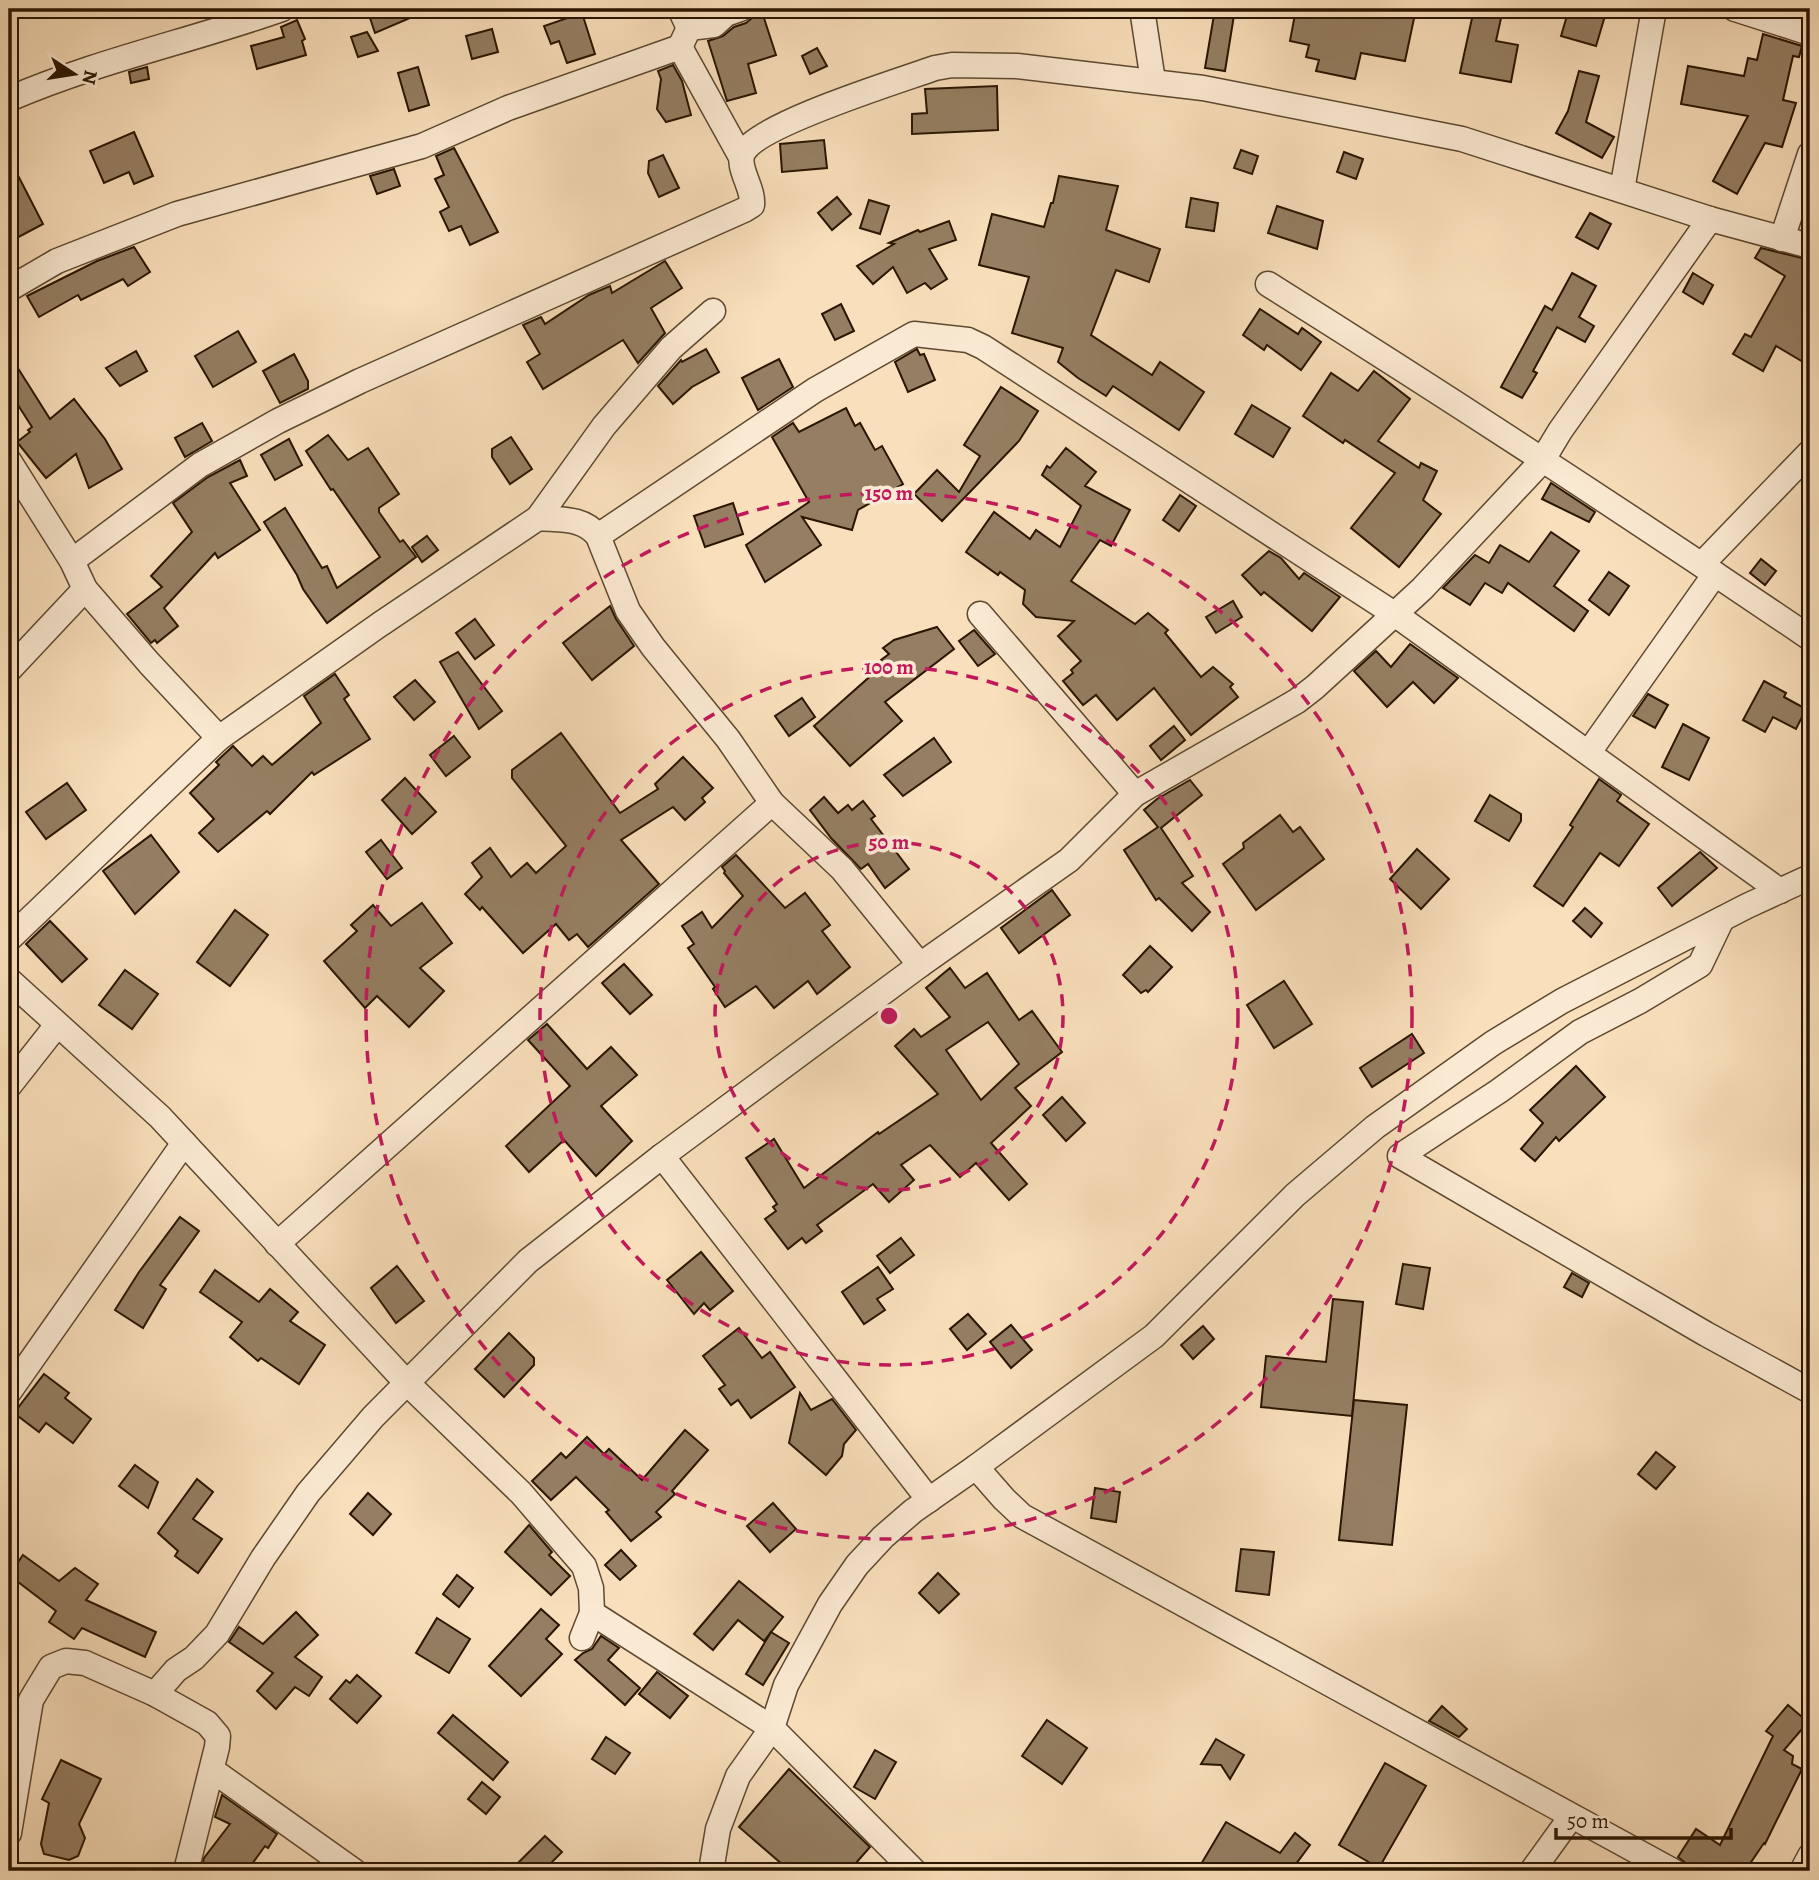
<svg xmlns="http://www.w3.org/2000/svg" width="1819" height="1880" font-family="Alegreya,serif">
<rect width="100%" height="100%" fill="#f9dfbb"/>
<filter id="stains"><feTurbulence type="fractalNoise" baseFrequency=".00286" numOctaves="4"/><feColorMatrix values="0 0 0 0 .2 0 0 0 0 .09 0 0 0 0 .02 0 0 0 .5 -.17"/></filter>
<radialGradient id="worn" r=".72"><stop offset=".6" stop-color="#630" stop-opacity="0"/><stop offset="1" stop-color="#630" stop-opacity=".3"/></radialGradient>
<g fill="#957e62" stroke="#291501" stroke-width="2" fill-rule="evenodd">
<polygon points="389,9 431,9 375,33 369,15"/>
<polygon points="754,9 761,9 776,55 748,64 756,93 727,101 708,41 723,36 734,27 746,23 752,18"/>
<polygon points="1215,9 1235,9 1225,71 1205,68"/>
<polygon points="1296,9 1416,9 1405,61 1361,53 1355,79 1316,71 1319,60 1306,57 1309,45 1290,41"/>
<polygon points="1474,9 1503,9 1496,41 1518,45 1511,82 1460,73"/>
<polygon points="1569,9 1607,9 1596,46 1561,36"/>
<polygon points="582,13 595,54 567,63 559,41 551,44 544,26"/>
<polygon points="297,20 305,39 302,41 306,55 257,69 251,46 284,37 281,27"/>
<polygon points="492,29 498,52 472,59 466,36"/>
<polygon points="367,32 378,51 358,57 351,37"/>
<polygon points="1763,34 1802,46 1799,57 1793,56 1783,100 1796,103 1782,147 1765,143 1737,194 1713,181 1748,116 1681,104 1688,66 1744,76 1748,58 1757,60"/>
<polygon points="817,48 827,66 810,74 802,56"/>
<polygon points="673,65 682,81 691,115 666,122 657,109 661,79 658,71"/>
<polygon points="147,67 149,79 131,83 129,72"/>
<polygon points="418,67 429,105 409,111 398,73"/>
<polygon points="1579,71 1599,76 1586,122 1614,137 1602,158 1556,133 1568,111"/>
<polygon points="997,86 998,130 912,134 912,114 927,113 925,89"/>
<polygon points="134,132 153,176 134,184 129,172 104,183 90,151"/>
<polygon points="824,140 827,168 782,172 780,144"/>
<polygon points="454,148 498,232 470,245 461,226 449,231 440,212 449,207 435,179 444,175 436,156"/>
<polygon points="1241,150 1258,156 1252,174 1234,168"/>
<polygon points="1344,152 1363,159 1356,179 1337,172"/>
<polygon points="663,155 679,188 659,197 648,173 649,161"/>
<polygon points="9,158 43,224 9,242"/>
<polygon points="394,169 400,186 377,194 370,176"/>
<polygon points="1059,176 1118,186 1106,230 1160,249 1149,282 1116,270 1091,335 1152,375 1160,362 1204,392 1179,430 1113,386 1106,396 1078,378 1058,362 1063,348 1012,333 1029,277 979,265 992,214 1044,227 1051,203 1053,203"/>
<polygon points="837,197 851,214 832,230 818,213"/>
<polygon points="1191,198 1218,203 1214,231 1186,227"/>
<polygon points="869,200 889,206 880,234 860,228"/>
<polygon points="1277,206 1323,221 1317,249 1268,233"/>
<polygon points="1590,213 1611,224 1598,249 1576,237"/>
<polygon points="949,221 956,240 929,249 947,279 931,289 925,283 907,293 893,267 873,284 857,266 894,244 889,243 918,230 920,232"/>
<polygon points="134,247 150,272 128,286 123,279 81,300 78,295 39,317 27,296 97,261"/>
<polygon points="1761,248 1810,260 1810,288 1802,304 1810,308 1810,366 1776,346 1763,371 1733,354 1745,334 1751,337 1785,276 1755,258"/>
<polygon points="665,261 682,288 651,308 665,333 638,363 623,340 543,389 527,362 540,354 523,325 541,317 545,324 589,295 610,286 612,293"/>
<polygon points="1572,273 1596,286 1579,317 1594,326 1585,342 1557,327 1533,371 1537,373 1522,398 1501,387 1545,306 1552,310"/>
<polygon points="1693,273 1713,285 1703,304 1683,292"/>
<polygon points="841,304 854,331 835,340 822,314"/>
<polygon points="1260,309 1298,334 1302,328 1321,342 1301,370 1267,345 1264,350 1243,335"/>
<polygon points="238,331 256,362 213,387 195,356"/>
<polygon points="706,349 719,372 692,387 673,404 658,386 681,360 682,362"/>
<polygon points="917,349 920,355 924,354 935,380 908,392 895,362"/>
<polygon points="136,351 147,371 120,386 106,368"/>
<polygon points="9,354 50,419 74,399 105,439 122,469 89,488 76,454 46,478 17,442 30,432 28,430 32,427 9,391"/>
<polygon points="294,354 308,381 308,389 280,403 263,371"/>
<polygon points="779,359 793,387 758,410 742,378"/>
<polygon points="1374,371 1410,399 1378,441 1419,468 1421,463 1437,471 1423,500 1441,514 1399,567 1351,528 1395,473 1345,440 1343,443 1303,416 1331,373 1358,391"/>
<polygon points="1001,387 1038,411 1019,441 942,521 914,494 937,470 959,492 980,456 964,445"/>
<polygon points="1252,405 1290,428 1273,457 1235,434"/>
<polygon points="846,408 855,426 860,423 875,450 882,446 903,484 858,510 852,530 802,517 821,545 765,582 746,545 809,502 772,437 793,423 799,432"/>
<polygon points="202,423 212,441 185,457 175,438"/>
<polygon points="328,435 348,460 368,448 399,494 379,508 379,512 400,542 403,540 416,557 327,623 303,589 297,575 264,522 285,508 322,568 327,566 337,588 380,557 333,489 331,490 306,451"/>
<polygon points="511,437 532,469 510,484 492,457 492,449"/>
<polygon points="289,439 302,465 275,480 261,455"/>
<polygon points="1066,448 1096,472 1085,486 1130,510 1111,546 1100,540 1071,581 1135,624 1148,613 1168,630 1165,633 1201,677 1213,667 1233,684 1230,687 1238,697 1191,735 1154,688 1117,720 1096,695 1083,705 1063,681 1073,673 1071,670 1081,661 1058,636 1074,621 1036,617 1023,604 1025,590 1000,572 998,575 966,552 994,512 1030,539 1036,530 1060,547 1081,506 1042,475 1047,466 1050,468"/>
<polygon points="240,460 247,476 230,483 260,530 218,558 215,553 164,608 178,626 157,643 155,640 151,643 127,614 162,587 151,576 192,532 173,503 208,477"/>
<polygon points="1551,483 1595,512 1589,522 1542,499"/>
<polygon points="1180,495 1196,506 1179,531 1163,520"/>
<polygon points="733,503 743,534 705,547 694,516"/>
<polygon points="1551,532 1579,551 1554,586 1588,611 1574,631 1508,583 1502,593 1485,583 1470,605 1443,588 1475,555 1489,563 1500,545 1529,562"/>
<polygon points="427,536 438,550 422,562 412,547"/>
<polygon points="1269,551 1281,558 1299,579 1304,573 1340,597 1312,631 1264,592 1261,595 1242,575"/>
<polygon points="1761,559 1776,571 1765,585 1750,573"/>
<polygon points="1609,572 1629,586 1609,615 1589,600"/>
<polygon points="1233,601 1242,617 1216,633 1206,617"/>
<polygon points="610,606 616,619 634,646 592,680 563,643"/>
<polygon points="475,619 494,645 475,659 456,633"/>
<polygon points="937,627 954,649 885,702 902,721 850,766 814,726 884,664 881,660 889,654 883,648 894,640"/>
<polygon points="974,630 995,654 978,666 959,641"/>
<polygon points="1410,644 1458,678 1434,703 1413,682 1387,707 1354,671 1376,651 1391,667"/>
<polygon points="458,652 502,711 479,729 440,662"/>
<polygon points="335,674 349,695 344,699 370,739 314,775 312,772 270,814 267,811 218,852 199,833 214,819 190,793 219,765 216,762 233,746 252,766 263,756 272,765 321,723 304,696"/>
<polygon points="415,680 435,702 414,720 394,697"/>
<polygon points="1764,681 1786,693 1784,697 1806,709 1796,729 1773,717 1765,732 1743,720"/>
<polygon points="1648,694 1668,705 1655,728 1633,716"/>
<polygon points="802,698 815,717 789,736 775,716"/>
<polygon points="1683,724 1709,738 1689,780 1662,767"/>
<polygon points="1174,726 1185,740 1161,760 1150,746"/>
<polygon points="561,733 620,813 658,789 655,784 683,757 713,788 702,798 705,802 685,820 673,807 621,840 659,884 588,947 577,934 569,940 556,924 523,953 482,907 480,910 465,894 482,877 472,863 490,848 511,877 527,863 536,873 566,846 512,778 512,770"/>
<polygon points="454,736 470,757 446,776 430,755"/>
<polygon points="934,738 951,762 903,796 884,775"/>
<polygon points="405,778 436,812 412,834 382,800"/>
<polygon points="1599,779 1621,795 1617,801 1649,824 1619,866 1600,853 1563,906 1534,886 1573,827 1570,825"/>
<polygon points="1190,780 1202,795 1161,828 1193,876 1182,883 1210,912 1192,931 1159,898 1156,900 1124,850 1158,827 1144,810 1157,799"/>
<polygon points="67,783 86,810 46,839 26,812"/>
<polygon points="1490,795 1521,814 1521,821 1509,841 1475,821"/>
<polygon points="824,797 838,813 848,805 852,810 863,801 875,816 871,819 909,869 885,888 868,864 861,869 831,838 810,810"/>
<polygon points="1280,815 1293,832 1300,827 1324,859 1256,910 1223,864 1244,848 1243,843"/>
<polygon points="151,835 179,872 135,914 103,871"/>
<polygon points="381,840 402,868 387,879 366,852"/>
<polygon points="1417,849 1449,879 1421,909 1390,879"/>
<polygon points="1700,852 1717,868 1672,906 1658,888"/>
<polygon points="736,855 785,908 805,893 830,925 822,931 850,967 817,994 808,981 774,1008 756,986 725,1007 713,989 715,987 688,948 694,944 682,926 702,912 712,928 743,896 724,873 725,871 722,867"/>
<polygon points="1052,890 1070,915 1019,953 1001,928"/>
<polygon points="422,903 452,943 420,968 444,991 409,1027 377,996 365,1008 324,961 357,931 351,925 373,905 391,926"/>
<polygon points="1585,908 1602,923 1591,937 1573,921"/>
<polygon points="235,910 268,935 230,986 197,962"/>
<polygon points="50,921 87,959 62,982 26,944"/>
<polygon points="1150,946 1172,967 1148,992 1146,990 1141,993 1123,975"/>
<polygon points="624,964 652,995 630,1014 602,983"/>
<path d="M 950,968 L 965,988 L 987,973 L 1019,1020 L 1032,1011 L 1062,1052 L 1015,1088 L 1031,1106 L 991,1143 L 1027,1184 L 1009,1200 L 976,1163 L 960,1177 L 930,1145 L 901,1165 L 914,1180 L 889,1202 L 873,1184 L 817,1225 L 822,1231 L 806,1243 L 802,1238 L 788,1249 L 765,1219 L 776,1211 L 773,1207 L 777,1204 L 746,1158 L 774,1139 L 804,1188 L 878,1132 L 879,1134 L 938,1094 L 895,1046 L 914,1029 L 921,1037 L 950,1017 L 926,988 ZM 988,1022 L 1019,1064 L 981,1100 L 946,1050 Z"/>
<polygon points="125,970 158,994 132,1029 99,1005"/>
<polygon points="1284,981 1312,1024 1274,1048 1247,1005"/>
<polygon points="547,1024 587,1069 611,1047 637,1075 601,1106 632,1141 596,1176 564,1140 529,1172 506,1146 570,1086 528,1040"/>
<polygon points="1412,1034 1424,1053 1372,1087 1360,1068"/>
<polygon points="1576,1066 1605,1097 1559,1141 1556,1137 1535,1161 1521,1149 1543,1123 1530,1110"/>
<polygon points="1062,1097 1085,1123 1066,1141 1043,1115"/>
<polygon points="180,1217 199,1231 160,1285 166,1289 143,1328 115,1310 139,1272"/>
<polygon points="901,1238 914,1255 890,1273 877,1256"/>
<polygon points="701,1252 733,1291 710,1310 704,1303 694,1314 667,1280"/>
<polygon points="1403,1264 1430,1268 1423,1309 1396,1304"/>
<polygon points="397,1266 424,1301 396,1323 371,1288"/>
<polygon points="878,1267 893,1289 877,1299 885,1310 864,1324 842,1292"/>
<polygon points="215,1270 259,1302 270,1289 298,1312 290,1321 325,1345 299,1384 261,1358 258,1361 230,1337 242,1322 200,1292"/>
<polygon points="1572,1273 1589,1283 1582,1297 1564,1287"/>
<polygon points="1333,1299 1363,1302 1352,1416 1261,1407 1266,1356 1326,1362"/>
<polygon points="968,1314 986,1334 967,1350 950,1329"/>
<polygon points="1011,1325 1032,1350 1011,1368 990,1342"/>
<polygon points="1203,1326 1214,1339 1193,1359 1181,1345"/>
<polygon points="739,1328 762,1358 770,1352 795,1387 751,1418 738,1400 731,1405 719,1389 725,1385 703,1356"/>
<polygon points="509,1333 534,1358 534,1365 504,1397 475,1369"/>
<polygon points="44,1374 69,1393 65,1398 91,1419 73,1443 46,1423 39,1432 14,1413"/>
<polygon points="800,1393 811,1410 832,1399 856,1430 844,1444 842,1456 826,1475 789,1443"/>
<polygon points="1354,1400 1407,1405 1392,1545 1339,1540"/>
<polygon points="685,1430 708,1450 672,1491 675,1494 656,1512 661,1517 631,1541 606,1512 609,1510 576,1477 551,1500 532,1481 561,1453 566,1458 587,1437 604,1454 609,1449 642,1480"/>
<polygon points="1656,1452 1675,1467 1656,1489 1638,1474"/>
<polygon points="135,1465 158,1482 148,1508 119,1486"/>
<polygon points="197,1479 213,1492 193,1519 222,1539 198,1573 175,1556 178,1551 158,1533"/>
<polygon points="1095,1488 1120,1492 1116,1522 1091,1518"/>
<polygon points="368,1493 391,1514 373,1535 350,1514"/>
<polygon points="773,1503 796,1529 770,1552 747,1526"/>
<polygon points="529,1525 552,1552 549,1555 570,1576 551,1595 505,1552"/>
<polygon points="1241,1549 1274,1552 1269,1595 1236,1591"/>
<polygon points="621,1550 636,1566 620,1580 605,1565"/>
<polygon points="23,1555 59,1581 75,1568 98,1584 86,1600 156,1632 145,1657 82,1628 74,1639 49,1622 56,1611 9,1575"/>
<polygon points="938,1573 959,1594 939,1613 919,1593"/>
<polygon points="457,1575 473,1588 459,1607 443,1594"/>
<polygon points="739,1581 783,1617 764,1641 738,1620 713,1650 694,1634"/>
<polygon points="541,1609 559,1625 546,1639 562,1654 521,1696 489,1666"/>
<polygon points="296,1612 318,1635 295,1657 322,1677 309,1696 295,1687 276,1709 257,1691 273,1673 229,1642 239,1627 263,1644"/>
<polygon points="437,1618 470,1639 449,1673 416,1653"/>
<polygon points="771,1632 789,1643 763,1685 746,1674"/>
<polygon points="601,1636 619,1648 608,1660 640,1688 625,1705 575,1660 583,1653 592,1649"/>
<polygon points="657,1672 688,1696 670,1718 639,1694"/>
<polygon points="357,1675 381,1696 357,1723 330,1699 346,1680 350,1683"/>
<polygon points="1788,1705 1808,1722 1784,1750 1793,1756 1792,1764 1802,1769 1765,1844 1764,1843 1745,1871 1696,1871 1678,1857 1696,1829 1720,1845 1773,1736 1766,1731"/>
<polygon points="1442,1706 1467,1729 1459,1737 1429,1721"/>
<polygon points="453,1715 508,1762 493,1780 438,1733"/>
<polygon points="1047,1720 1087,1748 1062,1784 1022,1756"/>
<polygon points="606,1737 630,1753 615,1774 592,1759"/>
<polygon points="1216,1739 1244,1755 1230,1779 1221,1765 1201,1764"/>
<polygon points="875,1750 896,1762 875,1799 854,1787"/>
<polygon points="61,1760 101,1779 79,1824 85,1838 78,1856 69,1860 44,1854 41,1844 49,1803 42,1799"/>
<polygon points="1385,1763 1426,1786 1379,1868 1339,1845"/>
<polygon points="789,1769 870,1847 849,1871 790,1871 739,1827"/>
<polygon points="482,1782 500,1797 486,1814 468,1799"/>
<polygon points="222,1795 277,1834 268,1848 265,1846 247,1871 201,1871 204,1858 230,1824 215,1817"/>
<polygon points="1226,1822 1280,1853 1295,1833 1310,1845 1296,1864 1309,1871 1197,1871"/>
<polygon points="545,1836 562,1852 543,1871 510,1871"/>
</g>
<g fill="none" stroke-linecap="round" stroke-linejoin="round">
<g stroke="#5d4830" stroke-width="27">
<g id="minor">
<polyline points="680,9 689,28"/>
<polyline points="1142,9 1153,81"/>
<polyline points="1735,9 1810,33"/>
<polyline points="680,47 741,157"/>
<path d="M 9,99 C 97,61 191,41 282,9"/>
<polyline points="1622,190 1654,9"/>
<polyline points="1782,239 1810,154"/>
<path d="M 1268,284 C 1451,399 1632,517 1810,638"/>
<polyline points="9,289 57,261 177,214 422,146 508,108 680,47 689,28 714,25 726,14 740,9"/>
<polyline points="9,461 72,561 85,589 149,663 219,738"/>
<path d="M 538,518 C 561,520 583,517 598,536 L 628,611 L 653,647 L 728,739 L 772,803 L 842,869 L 920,965"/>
<polyline points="598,536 815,390 914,334 968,340 983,347 1396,615 1780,891"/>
<path d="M 72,561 L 200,465 L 278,421 L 360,381 L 744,210 L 752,205 C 754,188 736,167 743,153 C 758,124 899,81 935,68 L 952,65 L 1017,66 L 1203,88 L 1462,139 L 1710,219 L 1810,246"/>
<polyline points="1702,564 1810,452"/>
<polyline points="980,614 1135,794"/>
<polyline points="9,670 85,589"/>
<polyline points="1589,752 1715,574"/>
<polyline points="1722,919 1700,965 1640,1001 1580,1032 1499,1091 1400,1156 1706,1334 1810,1391"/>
<polyline points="9,939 219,738 379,625 538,518 604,426 671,348 713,311"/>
<polyline points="9,980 160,1117 406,1382 521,1493 584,1566 591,1588 592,1613 582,1638"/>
<polyline points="9,1086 57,1025"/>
<polyline points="662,1156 929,1500"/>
<polyline points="277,1244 772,803"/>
<polyline points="9,1392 184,1143"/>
<polyline points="976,1467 1004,1499 1022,1516 1673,1871"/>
<polyline points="592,1613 772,1728 914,1871"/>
<polyline points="155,1694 176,1670 194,1658 217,1634 263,1558 308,1493 373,1417 528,1261 662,1156 920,965 1069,860 1135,794 1297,701 1315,687 1422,589 1542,461 1560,431 1710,219"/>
<polyline points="212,1770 354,1871"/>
<polyline points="9,1833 31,1700 51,1667 66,1661 85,1663 155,1694 207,1723 218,1736 217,1747 186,1871"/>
<polyline points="711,1871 718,1829 738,1776 772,1728 786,1685 830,1604 857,1565 883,1537 913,1511 976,1467 1154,1336 1295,1195 1375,1127 1493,1043 1562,1001 1747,906 1810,877"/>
<polyline points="1532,1871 1571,1817"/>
<polyline points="1802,1871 1810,1856"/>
</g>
</g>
<use href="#minor" stroke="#fbead3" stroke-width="24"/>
</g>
<g fill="none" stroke="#c2185b" stroke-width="3.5" stroke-dasharray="12 9">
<circle cx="889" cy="1016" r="174"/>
<circle cx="889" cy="1016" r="349"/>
<circle cx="889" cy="1016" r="523"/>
</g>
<circle cx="889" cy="1016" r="10" fill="#c2185b" stroke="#fbead3" stroke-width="3.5"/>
<g font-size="21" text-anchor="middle" font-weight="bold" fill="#c2185b" stroke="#fbead3" stroke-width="7" stroke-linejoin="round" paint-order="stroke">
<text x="889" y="500">150 m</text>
<text x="889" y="674">100 m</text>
<text x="889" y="849">50 m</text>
</g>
<rect width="1819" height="1880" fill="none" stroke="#f9dfbb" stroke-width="35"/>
<rect x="10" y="10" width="1798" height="1859" fill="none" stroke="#291501" stroke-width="3.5"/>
<rect x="18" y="18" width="1784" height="1845" fill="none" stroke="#291501" stroke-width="2"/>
<g transform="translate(74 74) rotate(102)" stroke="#fbead3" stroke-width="5" paint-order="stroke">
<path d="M0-5L12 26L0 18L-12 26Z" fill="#291501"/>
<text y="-10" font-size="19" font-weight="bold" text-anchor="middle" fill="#291501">N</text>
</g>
<path d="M1556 1828v10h175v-10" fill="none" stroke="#291501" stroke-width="3.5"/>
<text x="1567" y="1828" font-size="21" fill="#291501" stroke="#fbead3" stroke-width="5" paint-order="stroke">50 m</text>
<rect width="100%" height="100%" filter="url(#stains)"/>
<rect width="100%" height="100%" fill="url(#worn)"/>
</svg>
